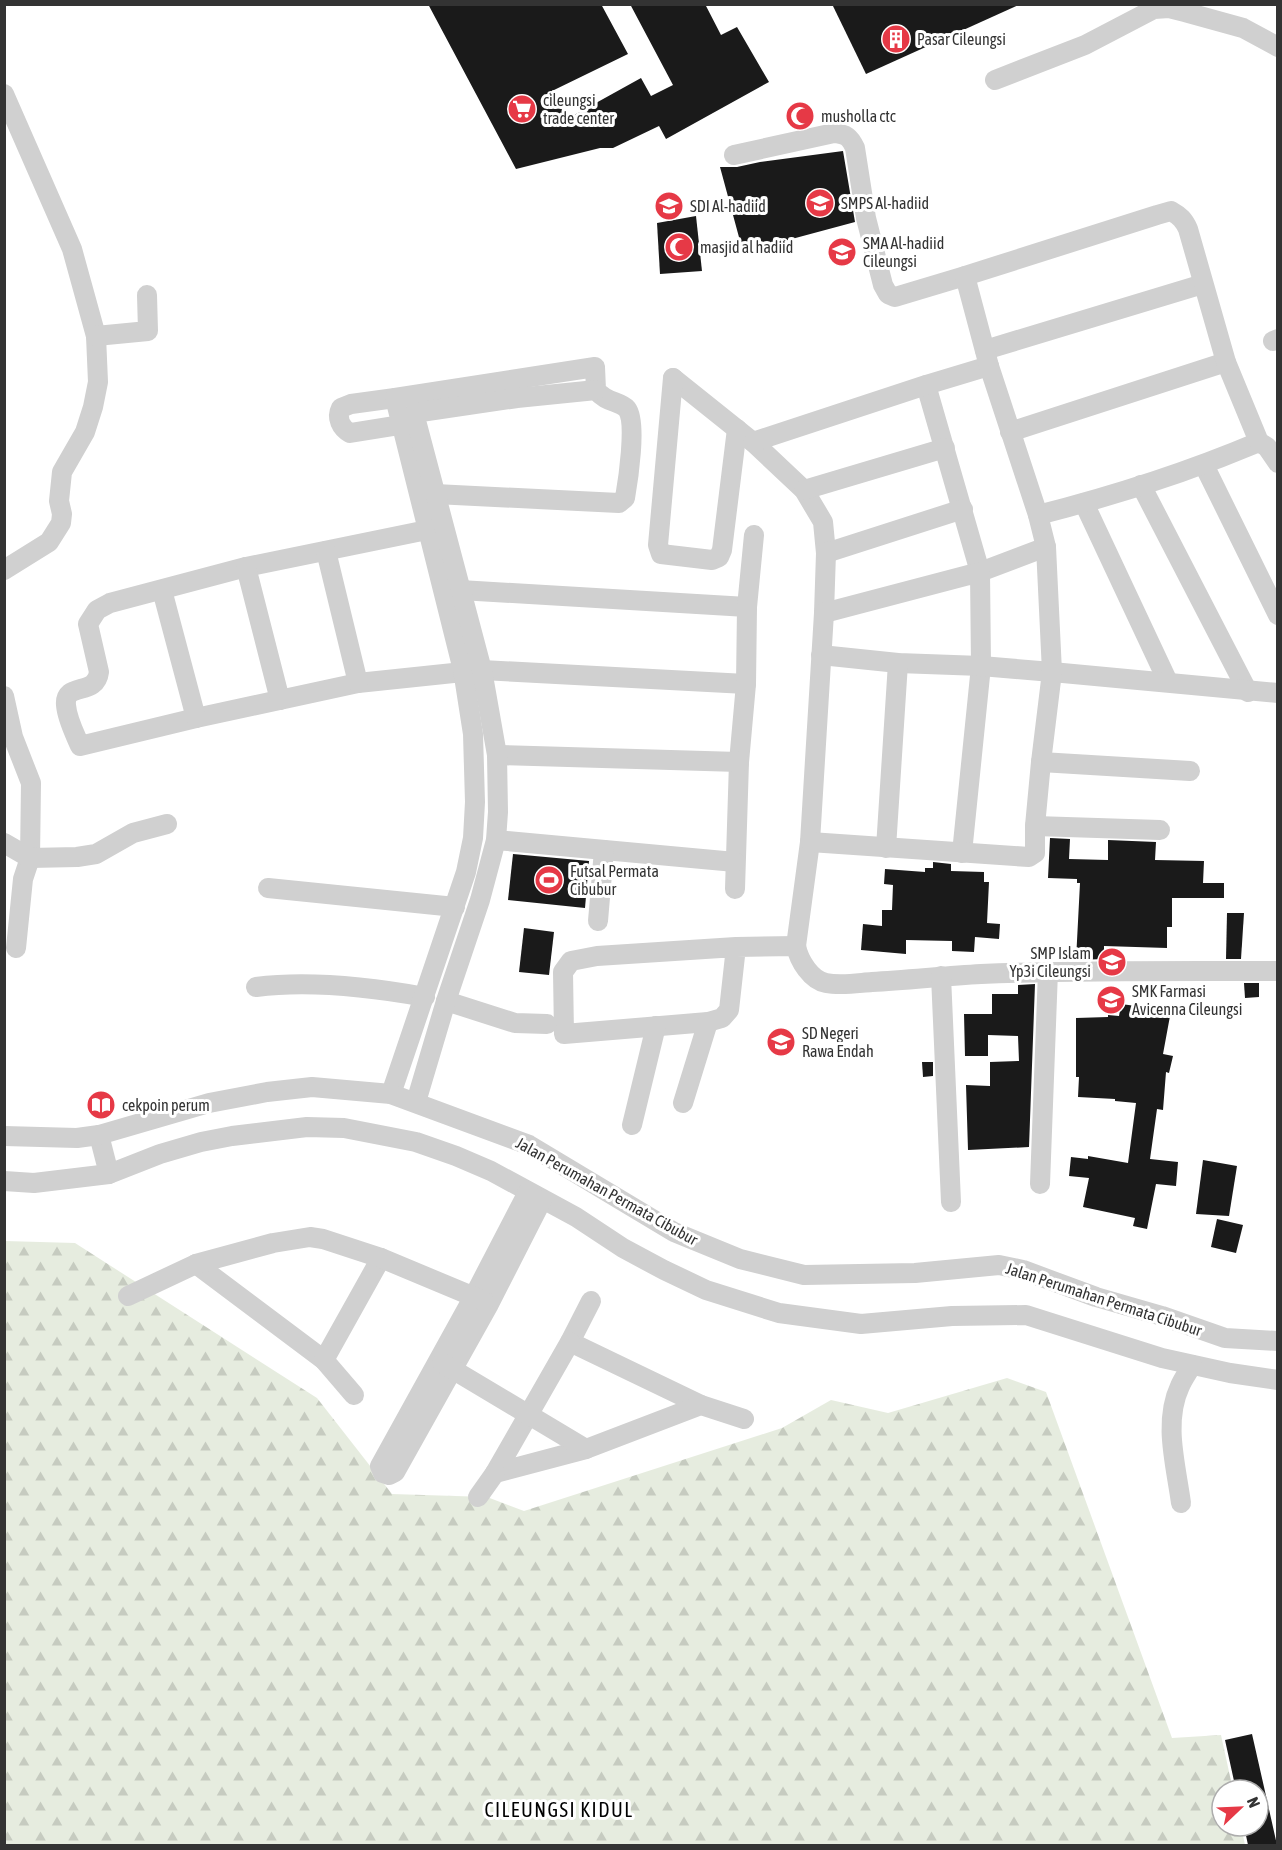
<svg xmlns="http://www.w3.org/2000/svg" width="1282" height="1850" font-family="'Asap Condensed',sans-serif">
<defs>
<pattern id="forest-firs" width="22" height="20" patternUnits="userSpaceOnUse" patternTransform="scale(1.5)"><rect width="22" height="20" fill="#e6ecdf"/><path d="M5 1l3.5 6h-7zM16 11l3.5 6h-7z" fill="#c6cbc0"/></pattern>
</defs>
<rect width="100%" height="100%" fill="#fff"/>
<polygon fill="url(#forest-firs)" points="5,1241 75,1243 317,1398 392,1494 487,1497 524,1511 782,1428 831,1400 888,1413 1007,1378 1046,1392 1172,1738 1221,1735 1233,1790 1222,1790 1222,1826 1241,1826 1245,1845 5,1846"/>
<g fill="#1a1a1a">
<polygon points="428,4 601,4 628,54 552,91 567,119 641,78 651,96 673,85 630,4 705,4 721,35 737,27 769,82 666,139 659,126 613,148 600,148 516,169"/>
<polygon points="832,4 1021,4 866,74"/>
<polygon points="804,102 811,123 796,129 788,110"/>
<polygon points="843,151 855,222 743,252 720,167 737,167 760,162"/>
<polygon points="696,216 702,271 660,274 657,223"/>
<polygon points="1050,838 1070,839 1069,859 1108,860 1108,840 1156,842 1155,860 1204,861 1203,883 1224,883 1224,898 1172,898 1172,927 1167,927 1167,948 1104,946 1104,959 1076,960 1080,883 1077,883 1077,879 1048,878"/>
<polygon points="513,854 589,861 585,908 508,900"/>
<polygon points="933,862 951,864 951,871 984,872 984,882 989,882 987,923 1000,924 999,939 975,937 974,952 952,951 952,941 906,940 906,954 861,950 863,924 882,926 882,910 892,910 893,885 884,884 885,869 925,872 925,868 933,868"/>
<polygon points="1227,913 1244,913 1241,959 1226,959"/>
<polygon points="524,928 554,932 549,975 519,972"/>
<polygon points="1244,983 1259,983 1259,997 1245,998"/>
<polygon points="1035,984 1029,1147 968,1150 966,1085 990,1086 990,1062 1019,1061 1018,1036 988,1035 988,1056 965,1056 964,1014 992,1014 992,994 1018,994 1018,985"/>
<polygon points="1121,1004 1136,1006 1136,1009 1170,1016 1163,1054 1173,1056 1169,1073 1166,1072 1163,1110 1157,1109 1150,1159 1178,1162 1176,1186 1156,1184 1147,1229 1133,1226 1135,1218 1083,1207 1089,1178 1069,1176 1071,1157 1088,1159 1088,1156 1128,1163 1136,1103 1115,1101 1115,1099 1078,1097 1079,1077 1076,1077 1076,1018 1108,1017 1108,1015 1119,1016"/>
<polygon points="922,1062 933,1062 933,1076 923,1077"/>
<polygon points="1203,1160 1237,1166 1229,1216 1196,1214"/>
<polygon points="1217,1219 1243,1225 1236,1253 1211,1247"/>
<polygon points="1252,1734 1264,1787 1277,1845 1248,1845 1244,1826 1258,1826 1258,1790 1236,1790 1225,1740"/>
</g>
<g fill="none" stroke-linecap="round" stroke-linejoin="round">
<g stroke="#d0d0d0" stroke-width="20">
<polyline points="995,80 1085,45 1154,9 1169,8 1185,12 1243,28 1278,47"/>
<polyline points="4,94 72,249 96,336 98,382 93,407 85,432 62,472 59,501 62,514 61,523 49,542 4,570"/>
<path d="M 734,155 L 834,133 C 846,134 850,137 855,148 L 866,218 L 883,285 L 888,294 L 895,297 L 965,276"/>
<polyline points="96,336 148,331 147,295"/>
<polyline points="1273,341 1278,339"/>
<polyline points="985,350 1203,284"/>
<polyline points="673,378 753,442 804,490 823,522 826,553 824,613 810,842 796,946"/>
<polyline points="673,378 658,545 661,554 712,560 719,557 722,550 737,429"/>
<polyline points="926,385 980,572 1046,547"/>
<path d="M 395,398 L 351,404 L 341,408 C 336,418 341,428 350,433 L 400,425"/>
<polyline points="1010,432 1226,362"/>
<polyline points="753,442 926,385 989,366"/>
<polyline points="1204,465 1278,615"/>
<polyline points="1141,485 1248,692"/>
<polyline points="804,490 945,448"/>
<polyline points="1084,503 1168,682"/>
<path d="M 1038,515 C 1113,496 1188,472 1259,442"/>
<path d="M 427,530 L 246,567 L 110,603 L 97,610 L 88,624 L 99,672 C 96,697 64,681 66,705 C 67,719 75,734 80,746 L 196,718 L 358,683 L 482,670 L 746,684"/>
<polyline points="326,551 358,683"/>
<polyline points="826,553 963,509"/>
<polyline points="246,567 280,700"/>
<polyline points="162,590 196,718"/>
<polyline points="460,590 747,607 746,684 739,762 735,889"/>
<polyline points="747,607 754,535"/>
<polyline points="824,613 980,572 981,666 962,853"/>
<polyline points="821,655 898,663 981,666 1052,672 1278,693"/>
<polyline points="4,696 13,737 31,783 30,858 23,879 16,948"/>
<polyline points="497,755 739,762"/>
<polyline points="1041,762 1190,771"/>
<polyline points="1035,826 1160,830"/>
<polyline points="496,840 735,862"/>
<path d="M 810,842 L 1029,857 L 1035,853 L 1035,826 L 1041,762 L 1052,672 L 1046,547 L 1038,515 L 989,366 L 965,276 L 1157,215 L 1171,211 C 1180,216 1184,220 1188,229 L 1226,362 L 1259,442 L 1267,447 L 1278,463"/>
<polyline points="4,843 30,858 77,857 96,854 133,833 167,824"/>
<polyline points="886,848 898,663"/>
<polyline points="268,888 455,907"/>
<polyline points="598,921 604,850"/>
<path d="M 736,947 L 729,1010 L 722,1018 L 708,1022 L 564,1034 L 563,972 L 571,961 L 597,956 L 736,947 L 796,946 C 799,961 811,980 826,983 C 841,986 858,983 872,982 C 908,980 945,976 981,974 C 1080,970 1179,971 1278,971"/>
<polyline points="941,976 951,1202"/>
<path d="M 256,987 C 311,980 370,987 425,997"/>
<polyline points="446,1001 515,1023 547,1024"/>
<path d="M 391,1094 L 466,872 L 473,838 L 475,802 L 473,734 L 463,670 L 395,398 L 595,367 L 596,390 C 606,403 620,401 627,409 C 637,422 628,481 625,498 L 619,503 L 435,494"/>
<polyline points="416,1102 446,1001 480,900 496,840 498,812 497,755 482,670 414,413 517,398 596,390"/>
<polyline points="683,1103 708,1022"/>
<polyline points="632,1125 656,1026"/>
<polyline points="99,1135 109,1174"/>
<polyline points="4,1136 77,1138 99,1135 209,1103 267,1092 312,1087 391,1094 529,1145 674,1232 740,1259 804,1275 915,1273 999,1265 1023,1270 1096,1297 1162,1316 1225,1338 1278,1341"/>
<polyline points="4,1181 34,1183 109,1174 160,1154 201,1142 232,1136 307,1127 344,1128 416,1142 456,1156 491,1171 576,1217 623,1248 664,1270 706,1290 779,1313 861,1324 952,1316 1026,1315 1162,1358 1230,1373 1278,1380"/>
<polyline points="1040,1184 1048,971"/>
<polyline points="528,1192 474,1296 380,1466 383,1473 389,1475 395,1472 489,1304 542,1200"/>
<polyline points="196,1264 324,1360 381,1258"/>
<polyline points="128,1296 196,1264 273,1243 310,1237 323,1239 381,1258 484,1301"/>
<polyline points="591,1301 570,1342 701,1405"/>
<polyline points="570,1342 495,1473 586,1449"/>
<polyline points="324,1360 354,1395"/>
<polyline points="442,1363 586,1449 701,1405 744,1419"/>
<polyline points="478,1497 495,1473"/>
<path d="M 1181,1503 C 1176,1465 1163,1422 1180,1386 C 1183,1379 1188,1372 1192,1365"/>
</g>
</g>
<defs>
<g id="building-disc" transform="scale(1.5)"><circle r="9.5" fill="#e63946" stroke="#fff"/><path d="M-4-6H4V6H1V3H-1V6H-4ZM-2.5-4.3h1.7v1.8h-1.7ZM.8-4.3h1.7v1.8H.8ZM-2.5-1h1.7V.8h-1.7ZM.8-1h1.7V.8H.8Z" fill="#fff"/></g>
<g id="supermarket-disc" transform="scale(1.5)"><circle r="9.5" fill="#e63946" stroke="#fff"/><path d="M-6-5.5h2.5l.6 2H6L4.5 2H-2.5L-4.4-4H-6ZM-1.5 3.2a1.3 1.3 0 1 0 .1 0ZM3 3.2a1.3 1.3 0 1 0 .1 0Z" fill="#fff"/></g>
<g id="mosque-disc" transform="scale(1.5)"><circle r="9.5" fill="#e63946" stroke="#fff"/><path d="M3.5-4.9A6 6 0 1 0 3.5 4.9A5 5 0 1 1 3.5-4.9Z" fill="#fff"/></g>
<g id="school-disc" transform="scale(1.5)"><circle r="9.5" fill="#e63946" stroke="#fff"/><path d="M0-5L7-2L0 1L-7-2ZM-4 1L0 2.5L4 1V4Q0 6-4 4Z" fill="#fff"/></g>
<g id="stadium-disc" transform="scale(1.5)"><circle r="9.5" fill="#e63946" stroke="#fff"/><path d="M0-5a6.5 5 0 1 0 0 10a6.5 5 0 1 0 0-10ZM-3.5-1.8h7v3.6h-7Z" fill="#fff"/></g>
<g id="library-disc" transform="scale(1.5)"><circle r="9.5" fill="#e63946" stroke="#fff"/><path d="M-6-4Q-3-5.5-.7-3.5V5Q-3 3-6 4ZM6-4Q3-5.5 .7-3.5V5Q3 3 6 4Z" fill="#fff"/></g>
</defs>
<g fill-rule="evenodd">
<use href="#building-disc" x="896" y="39"/>
<use href="#supermarket-disc" x="522" y="109"/>
<use href="#mosque-disc" x="800" y="116"/>
<use href="#school-disc" x="820" y="203"/>
<use href="#school-disc" x="669" y="206"/>
<use href="#mosque-disc" x="679" y="247"/>
<use href="#school-disc" x="842" y="252"/>
<use href="#stadium-disc" x="549" y="880"/>
<use href="#school-disc" x="1112" y="962"/>
<use href="#school-disc" x="1111" y="1000"/>
<use href="#school-disc" x="781" y="1042"/>
<use href="#library-disc" x="101" y="1105"/>
</g>
<g text-anchor="middle" dominant-baseline="central" stroke-width="6" stroke-linejoin="round" paint-order="stroke">
<g font-size="16" fill="#333" stroke="#fff" text-anchor="start">
<text x="917" y="39">Pasar Cileungsi</text>
<text x="543" y="100">cileungsi<tspan x="543" dy="18">trade center</tspan></text>
<text x="821" y="116">musholla ctc</text>
<text x="841" y="203">SMPS Al-hadiid</text>
<text x="690" y="206">SDI Al-hadiid</text>
<text x="863" y="243">SMA Al-hadiid<tspan x="863" dy="18">Cileungsi</tspan></text>
<text x="700" y="247">masjid al hadiid</text>
<text x="570" y="871">Futsal Permata<tspan x="570" dy="18">Cibubur</tspan></text>
<text x="1091" y="953" text-anchor="end">SMP Islam<tspan x="1091" dy="18">Yp3i Cileungsi</tspan></text>
<text x="1132" y="991">SMK Farmasi<tspan x="1132" dy="18">Avicenna Cileungsi</tspan></text>
<text x="802" y="1033">SD Negeri<tspan x="802" dy="18">Rawa Endah</tspan></text>
<text x="122" y="1105">cekpoin perum</text>
</g>
<g font-size="16" fill="#333" stroke="#fff">
<text transform="translate(607 1191) rotate(29)">Jalan Perumahan Permata Cibubur</text>
<text transform="translate(1104 1299) rotate(18)">Jalan Perumahan Permata Cibubur</text>
</g>
<g font-size="20" letter-spacing="1.5" fill="#000" stroke="#fff">
<text x="559" y="1809">CILEUNGSI KIDUL</text>
</g>
</g>
<rect width="1282" height="1850" fill="none" stroke="#333333" stroke-width="12"/>
<g transform="translate(1240 1808) rotate(67)"><circle r="28" fill="#ffffff" stroke="#adadad" stroke-width="1.5"/>
<path d="M0-4.5L10 22L0 15L-10 22Z" fill="#e63946"/>
<text y="-9" font-size="16" font-weight="bold" text-anchor="middle" fill="#333333">N</text>
</g>
</svg>
